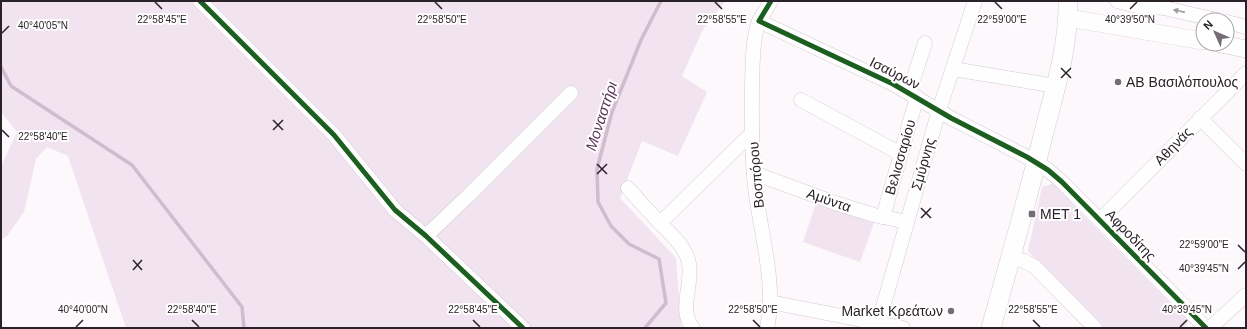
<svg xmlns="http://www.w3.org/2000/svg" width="1247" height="329" font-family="Arial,sans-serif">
<rect width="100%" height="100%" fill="#fcf8fc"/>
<g fill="#f1e3f0">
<polygon points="1,1 725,1 702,31 682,76 707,92 678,156 642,141 620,198 676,258 681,325 683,328 126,328 68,156 47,147 36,159 24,212 7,236 1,240 1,167 17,132 1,112"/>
<polygon points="1054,183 1058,186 1077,209 1189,322 1183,328 1102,328 1028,251 1042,187"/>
<polygon points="816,203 874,223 860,262 803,242"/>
</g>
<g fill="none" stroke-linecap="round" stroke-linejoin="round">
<g stroke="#d0bcce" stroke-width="3.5">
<polyline points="1,67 11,86 132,165 242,307 244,328"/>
<polyline points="645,328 666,303 659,259 629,244 611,226 598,202 597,169 612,112 641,40 661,1"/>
</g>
<g stroke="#d1cbd0" stroke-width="15">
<g id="minor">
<polyline points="200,1 334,135 395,210 426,236 523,328"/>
<polyline points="771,1 759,21 893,84 951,118 1027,157 1048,170 1062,182 1206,328"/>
<polyline points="1117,1 1137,6 1164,8 1217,20"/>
<path d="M 759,21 C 752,41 753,63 752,84 C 752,118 751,153 755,187 C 760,231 777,285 767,328"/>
<polyline points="1227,22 1246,27"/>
<polyline points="953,69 1056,86"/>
<polyline points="909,93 925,43"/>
<polyline points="801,100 901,154"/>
<polyline points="1200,118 1246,164"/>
<polyline points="754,173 835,203 874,215 907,222"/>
<path d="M 628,188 C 639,201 650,213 662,225 C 672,235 683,245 688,259 C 695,280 677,310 693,328"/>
<polyline points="883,217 917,97"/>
<polyline points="1100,220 1246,73"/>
<polyline points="660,223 752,133"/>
<polyline points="426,236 470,194 571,93"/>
<polyline points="1010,257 1024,261 1035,267 1095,328"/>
<polyline points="770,302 903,328"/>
<polyline points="877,328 939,110 975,1"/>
<polyline points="1210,328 1246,295"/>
</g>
</g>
<g stroke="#d1cbd0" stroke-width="18">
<g id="tertiary">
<polyline points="1069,18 1203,41"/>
<polyline points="1221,44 1246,49"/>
</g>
</g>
<g stroke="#d1cbd0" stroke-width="20">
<path id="secondary" d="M 991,328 C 1009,263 1028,197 1044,132 C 1055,89 1069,45 1068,1"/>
</g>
<use href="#minor" stroke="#fffeff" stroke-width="14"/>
<use href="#tertiary" stroke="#fffeff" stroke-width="17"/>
<use href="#secondary" stroke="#fffeff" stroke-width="19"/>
<g stroke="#fff" stroke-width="8">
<g id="cycleway">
<polyline points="200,1 334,135 395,210 426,236 523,328"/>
<polyline points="771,1 759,21 893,84 951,118 1027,157 1048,170 1062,182 1206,328"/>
</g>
</g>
<use href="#cycleway" stroke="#1b5e20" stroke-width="5"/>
</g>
<defs><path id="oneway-solid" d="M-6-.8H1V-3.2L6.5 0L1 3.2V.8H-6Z"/></defs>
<use fill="#9f9b9f" href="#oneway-solid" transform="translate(1179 11) rotate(-167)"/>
<path fill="none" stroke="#2a2229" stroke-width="1.5" d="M 155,2 L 162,9M 435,2 L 442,9M 715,2 L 722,9M 995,2 L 1002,9M 1130,9 L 1137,2M 2,33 L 9,26M 1061,68 L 1071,78M 1061,78 L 1071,68M 273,120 L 283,130M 2,130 L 9,137M 273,130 L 283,120M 597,164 L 607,174M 597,174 L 607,164M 921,208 L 931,218M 921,218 L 931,208M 1238,245 L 1245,252M 133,260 L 142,270M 1238,269 L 1245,262M 133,270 L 142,260M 192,320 L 199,327M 473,320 L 480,327M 753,320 L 760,327M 1033,320 L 1040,327M 76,327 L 83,320M 1180,327 L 1187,320"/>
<g fill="#746d73" stroke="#fff" stroke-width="1.5">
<circle cx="1118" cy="82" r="4"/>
<rect x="1028" y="210" width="8" height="8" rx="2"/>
<circle cx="951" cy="311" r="4"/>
</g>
<g text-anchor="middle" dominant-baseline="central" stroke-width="4" stroke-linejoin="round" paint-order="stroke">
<g font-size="14" fill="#2a2229" stroke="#fff">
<text transform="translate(895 73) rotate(27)">Ισαύρων</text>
<text transform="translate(1173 146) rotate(-46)">Αθηνάς</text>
<text transform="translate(900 157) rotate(-74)">Βελισσαρίου</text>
<text transform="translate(923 164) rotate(-74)">Σμύρνης</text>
<text transform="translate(756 175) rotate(-95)">Βοσπόρου</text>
<text transform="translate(829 200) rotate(19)">Αμύντα</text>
<text transform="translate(1131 235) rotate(46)">Αφροδίτης</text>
</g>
<g font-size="14" fill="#2a2229" stroke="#fff" text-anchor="start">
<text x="1126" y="82">ΑΒ Βασιλόπουλος</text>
<text x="1040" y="214">ΜΕΤ 1</text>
<text x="943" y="311" text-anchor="end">Market Κρεάτων</text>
</g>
<g font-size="15" font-style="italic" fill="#5a3458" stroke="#fff">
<text transform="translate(601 116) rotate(-72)">Μοναστήρι</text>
</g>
</g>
<g font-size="10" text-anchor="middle" fill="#2a2229" stroke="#fff" stroke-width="4" stroke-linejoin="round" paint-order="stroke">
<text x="1002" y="23">22°59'00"E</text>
<text x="162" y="23">22°58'45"E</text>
<text x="442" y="23">22°58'50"E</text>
<text x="722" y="23">22°58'55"E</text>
<text x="1130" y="23">40°39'50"N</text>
<text x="43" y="29">40°40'05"N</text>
<text x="43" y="140">22°58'40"E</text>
<text x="1204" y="248">22°59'00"E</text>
<text x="1204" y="272">40°39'45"N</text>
<text x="83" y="313">40°40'00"N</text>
<text x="192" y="313">22°58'40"E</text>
<text x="473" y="313">22°58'45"E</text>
<text x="753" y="313">22°58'50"E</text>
<text x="1033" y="313">22°58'55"E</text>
<text x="1187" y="313">40°39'45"N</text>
</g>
<rect width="1247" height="329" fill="none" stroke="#2a2229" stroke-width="4"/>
<g transform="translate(1215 32) rotate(315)"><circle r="19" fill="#ffffff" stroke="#aaa7a9"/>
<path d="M0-3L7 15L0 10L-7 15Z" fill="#746d73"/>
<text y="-6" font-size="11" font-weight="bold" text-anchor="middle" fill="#2a2229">N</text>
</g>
</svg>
